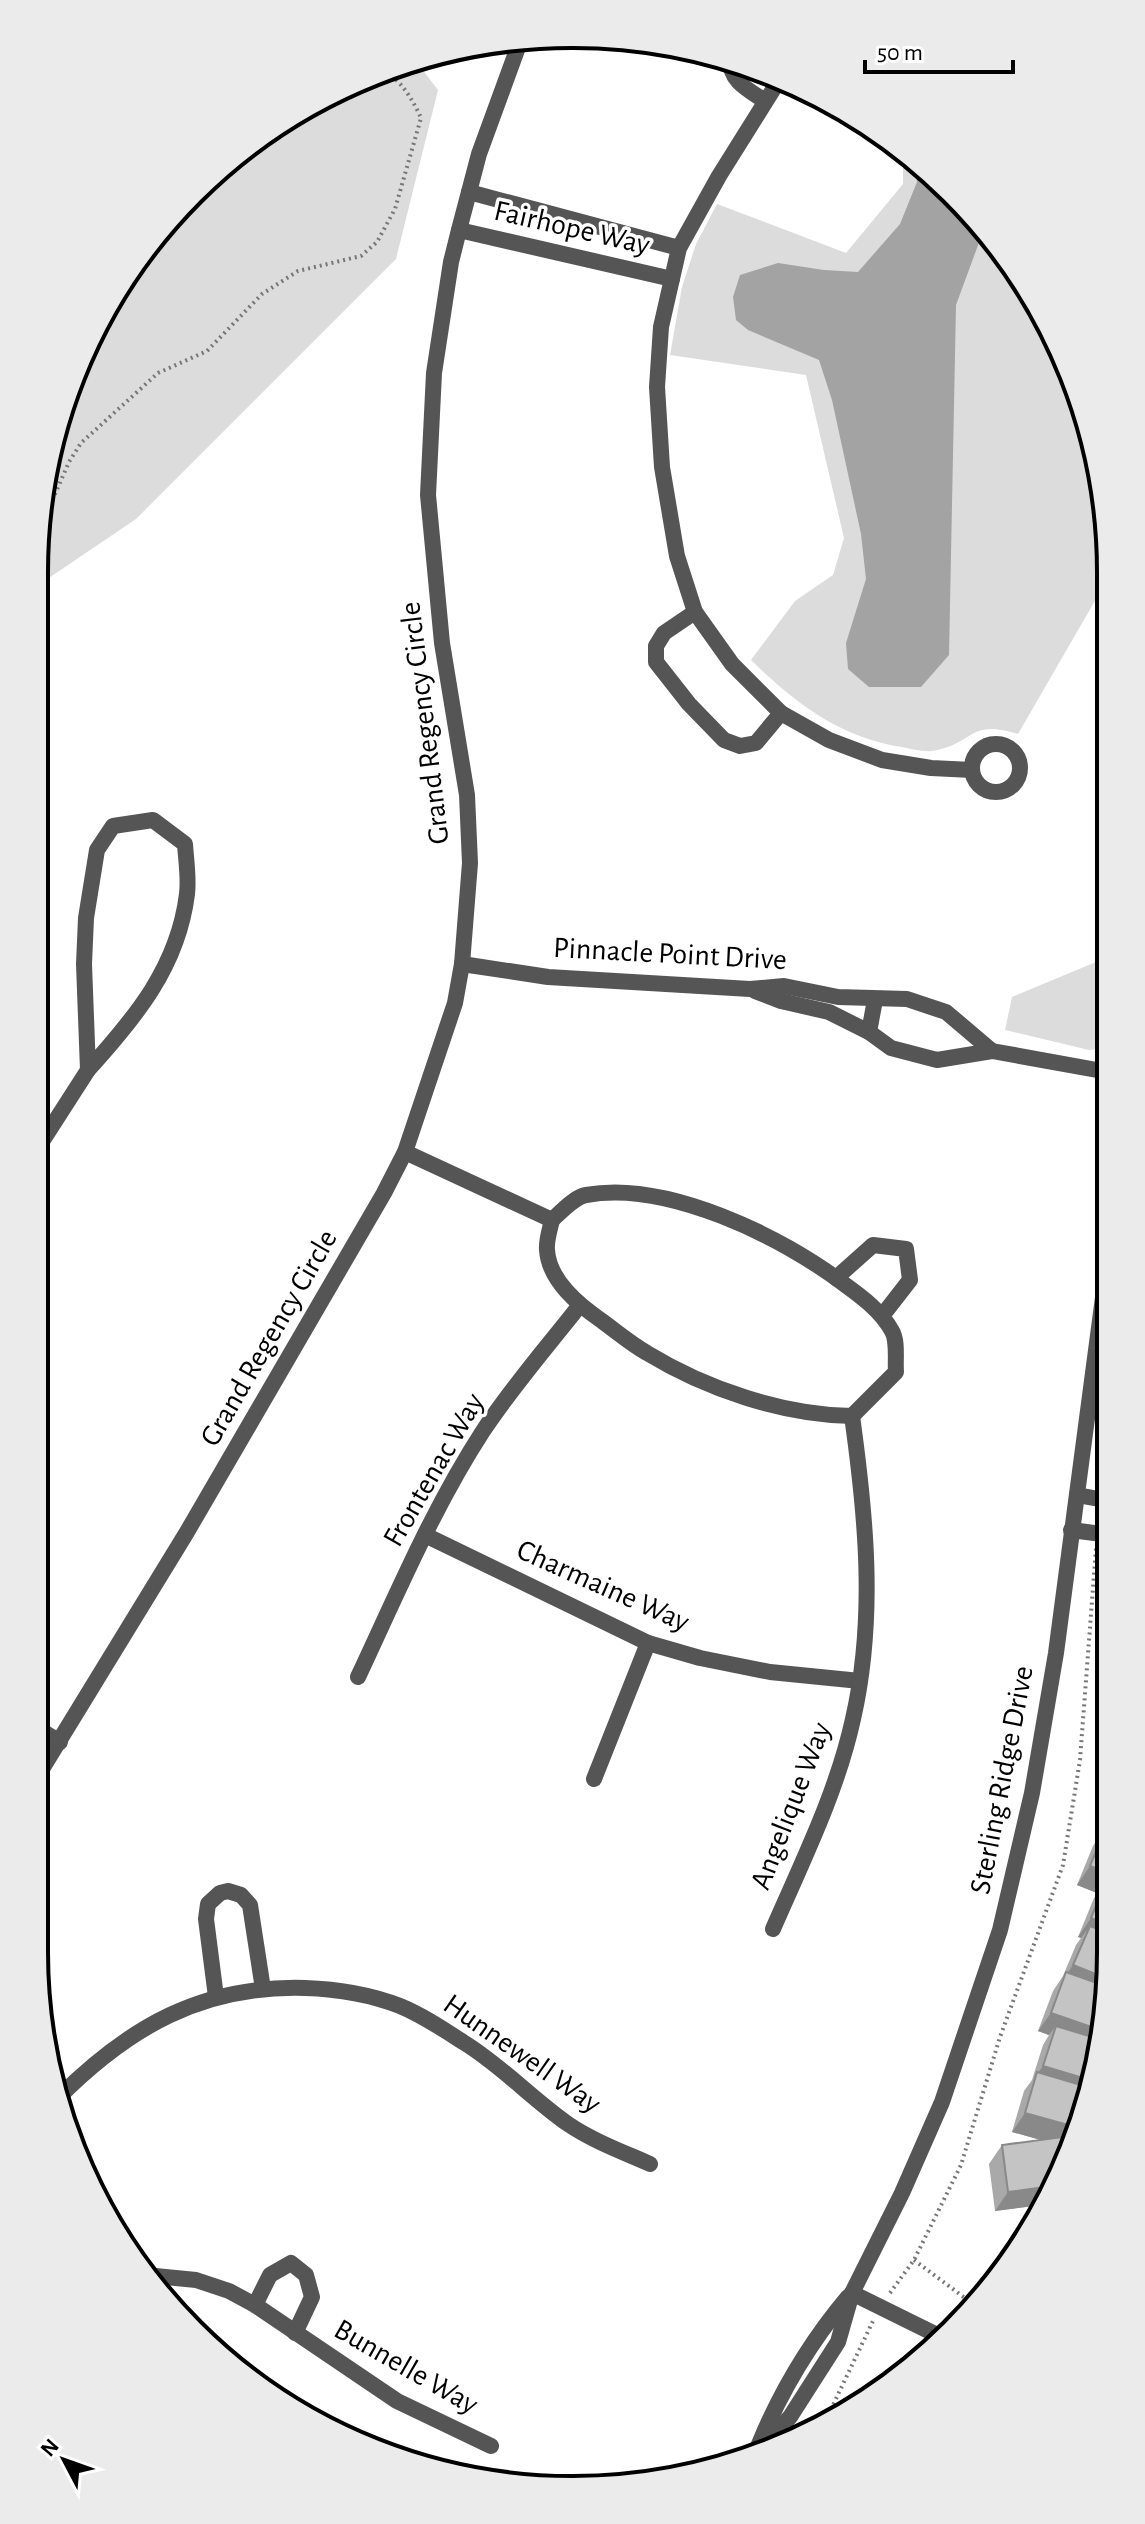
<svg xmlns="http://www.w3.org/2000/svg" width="1145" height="2524" font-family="'Alegreya Sans',sans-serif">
<rect width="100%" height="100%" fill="#fff"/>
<g fill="#dcdcdc">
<path d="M 415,60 L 438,90 L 396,259 L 136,519 L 34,588 C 34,386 135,199 315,103 C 332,93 350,81 369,74 C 384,69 400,65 415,60 Z"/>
<path d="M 855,119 L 900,145 L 999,244 L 1070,366 L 1106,502 L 1107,580 L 1018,734 C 968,718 975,744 932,751 C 923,752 912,749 902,747 C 840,738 794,702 751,660 L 795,601 L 833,575 L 844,538 L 806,375 L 670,355 L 682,287 L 696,244 L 717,204 L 846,253 L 903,184 L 903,166 Z"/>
<polygon points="1108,957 1108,1048 1089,1050 1005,1030 1012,997"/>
</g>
<polygon fill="#a3a3a3" points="914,159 984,229 956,305 949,655 921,687 869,687 848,669 846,643 866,579 861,534 832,400 819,360 748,330 736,320 733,297 740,275 778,263 824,270 858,272 900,224 917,182"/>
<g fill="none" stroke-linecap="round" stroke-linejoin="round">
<g stroke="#777" stroke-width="4" stroke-dasharray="2 4" stroke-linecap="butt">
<path d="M 38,533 L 69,462 L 81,443 L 158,373 L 207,351 L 262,294 L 298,271 L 361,256 L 377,242 L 395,209 L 421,118 C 413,100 401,80 383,70"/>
<polyline points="1105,1484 1109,1463"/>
<polyline points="914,2260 977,2307"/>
<polyline points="890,2293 914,2260 961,2165 1000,2037 1063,1865 1080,1760 1096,1548"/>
<polyline points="823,2426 873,2321"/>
</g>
<g stroke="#555" stroke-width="16">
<path d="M 730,60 C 730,82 749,90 765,101"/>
<polyline points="781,77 719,176 679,248 661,327 657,387 662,467 677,556 695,612 732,664 781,713 829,740 882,760 931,768 972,770"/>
<polyline points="469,192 679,248"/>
<polyline points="459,230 672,279"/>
<polyline points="695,612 664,633 656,646 656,662 689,704 724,740 740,746 756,743 781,713"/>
<circle cx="996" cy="768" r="24"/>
<path d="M 153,820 L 185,844 C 186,860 189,878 187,894 C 178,967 135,1018 88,1070 L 84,964 L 86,918 L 97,850 L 113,826 Z"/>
<polyline points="462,964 548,977 750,989 784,986 838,997 907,999 946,1012 992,1051"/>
<polyline points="755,991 781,1001 829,1012 869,1032 891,1048 937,1060 992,1051 1108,1072"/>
<polyline points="869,1032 875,1000"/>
<polyline points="405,1152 552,1220"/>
<polyline points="34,1154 88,1070"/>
<path d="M 552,1220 C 561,1212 574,1197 586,1195 C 666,1180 781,1236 844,1284 C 862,1297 881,1311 892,1331 C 898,1341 895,1360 896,1372 L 852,1416"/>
<path d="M 552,1220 C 550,1229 546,1241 547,1250 C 549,1281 579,1305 602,1321 C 617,1332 631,1344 647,1353 C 706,1389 783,1415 852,1416"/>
<polyline points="836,1278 873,1245 906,1249 910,1280 882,1316"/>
<polyline points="1077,1495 1110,1501"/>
<polyline points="1071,1530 1110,1535"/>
<polyline points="425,1535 648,1643 700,1658 770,1672 860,1681"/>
<path d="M 358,1677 C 397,1594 433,1508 483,1431 C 512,1387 547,1347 580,1305"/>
<polyline points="34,1726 60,1742"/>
<polyline points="594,1779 648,1643"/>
<polyline points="34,1782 187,1532 384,1193 405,1152 455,1003 462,964 470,863 467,795 442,643 428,495 434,373 451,262 459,230 479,154 521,39"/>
<path d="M 773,1929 C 803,1860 837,1792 853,1719 C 876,1618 866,1516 852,1416"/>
<polyline points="216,1997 206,1919 208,1904 220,1893 228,1891 241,1895 250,1905 263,1989"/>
<path d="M 58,2098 C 129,2027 202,1985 305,1988 C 337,1989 369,1994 400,2006 C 422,2015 443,2029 463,2042 C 501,2065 532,2099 568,2124 C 593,2141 623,2152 650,2164"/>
<polyline points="145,2275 196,2280 229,2291 255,2305 397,2401 491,2446"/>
<polyline points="255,2305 270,2275 291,2263 306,2275 312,2297 295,2333"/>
</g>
<g stroke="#555" stroke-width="16">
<polyline points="852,2293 941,2337"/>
<path d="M 759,2444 C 781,2391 811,2341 848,2297"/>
<polyline points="751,2459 790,2417 838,2342 852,2293 902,2193 942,2102 1000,1930 1032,1793 1056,1653 1109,1252"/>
</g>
</g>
<polygon fill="#a9a9a9" points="1106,1827 1111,1829 1101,2057 1073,2149 1071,2148 1070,2157 1041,2205 995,2211 989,2164 1002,2145 1041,2140 1012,2132 1024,2091 1032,2080 1043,2045 1049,2035 1038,2031 1053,1991 1063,1976 1076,1945 1081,1938 1078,1937 1094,1898 1097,1893 1077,1885 1093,1846"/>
<g fill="#898989">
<polygon points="1090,1866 1111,1874 1111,1894 1107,1879 1097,1893 1077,1885"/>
<polygon points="1091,1918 1111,1927 1111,1951 1090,1926 1081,1938 1078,1937"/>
<polygon points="1073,1965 1108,1979 1106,2002 1064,1978"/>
<polygon points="1051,2013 1103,2031 1101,2054 1056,2026 1049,2035 1038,2031"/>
<polygon points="1043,2066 1093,2081 1087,2102 1035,2077"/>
<polygon points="1025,2113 1079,2128 1073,2149 1012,2132"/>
<polygon points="1052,2186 1041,2205 995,2211 1008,2192"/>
</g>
<g fill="#c4c4c4" stroke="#898989" stroke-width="2">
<polygon points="1106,1827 1111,1829 1111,1874 1090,1866"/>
<polygon points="1107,1879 1111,1881 1111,1927 1091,1918"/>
<polygon points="1090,1926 1111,1934 1111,1952 1108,1979 1073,1965"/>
<polygon points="1066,1972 1108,1987 1103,2031 1051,2013"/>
<polygon points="1056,2026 1102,2040 1101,2057 1093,2081 1043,2066"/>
<polygon points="1037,2072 1091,2088 1079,2128 1025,2113"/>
<polygon points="1070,2136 1072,2152 1070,2157 1052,2186 1008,2192 1002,2145"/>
</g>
<g text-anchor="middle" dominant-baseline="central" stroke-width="7" stroke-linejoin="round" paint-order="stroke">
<g font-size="30" fill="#000" stroke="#fff">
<text transform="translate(572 228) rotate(13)">Fairhope Way</text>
<text transform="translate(425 723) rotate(-97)">Grand Regency Circle</text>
<text transform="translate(670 954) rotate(3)">Pinnacle Point Drive</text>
<text transform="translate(269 1338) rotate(-60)">Grand Regency Circle</text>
<text transform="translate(434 1470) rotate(-60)">Frontenac Way</text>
<text transform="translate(603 1586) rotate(24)">Charmaine Way</text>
<text transform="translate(1002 1780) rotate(-79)">Sterling Ridge Drive</text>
<text transform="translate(791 1806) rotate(-69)">Angelique Way</text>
<text transform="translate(522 2054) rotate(35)">Hunnewell Way</text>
<text transform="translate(406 2367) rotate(30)">Bunnelle Way</text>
</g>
</g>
<path d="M0 0H1145V2524H0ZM572 48H573A524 524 0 0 1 1097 572V1952A524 524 0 0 1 573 2476H572A524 524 0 0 1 48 1952V572A524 524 0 0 1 572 48Z" fill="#ebebeb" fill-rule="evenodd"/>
<path fill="none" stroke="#000" stroke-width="4" d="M572 48H573A524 524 0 0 1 1097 572V1952A524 524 0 0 1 573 2476H572A524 524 0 0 1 48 1952V572A524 524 0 0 1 572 48Z"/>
<g transform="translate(64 2460) rotate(311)" stroke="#ffffff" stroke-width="6" paint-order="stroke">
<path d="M0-6L14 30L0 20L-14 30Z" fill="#000000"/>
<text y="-12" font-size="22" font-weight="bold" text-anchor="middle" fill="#000000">N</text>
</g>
<path d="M865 60v12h148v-12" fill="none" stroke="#000000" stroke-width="4"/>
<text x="877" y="60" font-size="24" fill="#000000" stroke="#ffffff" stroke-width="6" paint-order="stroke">50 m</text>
</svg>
